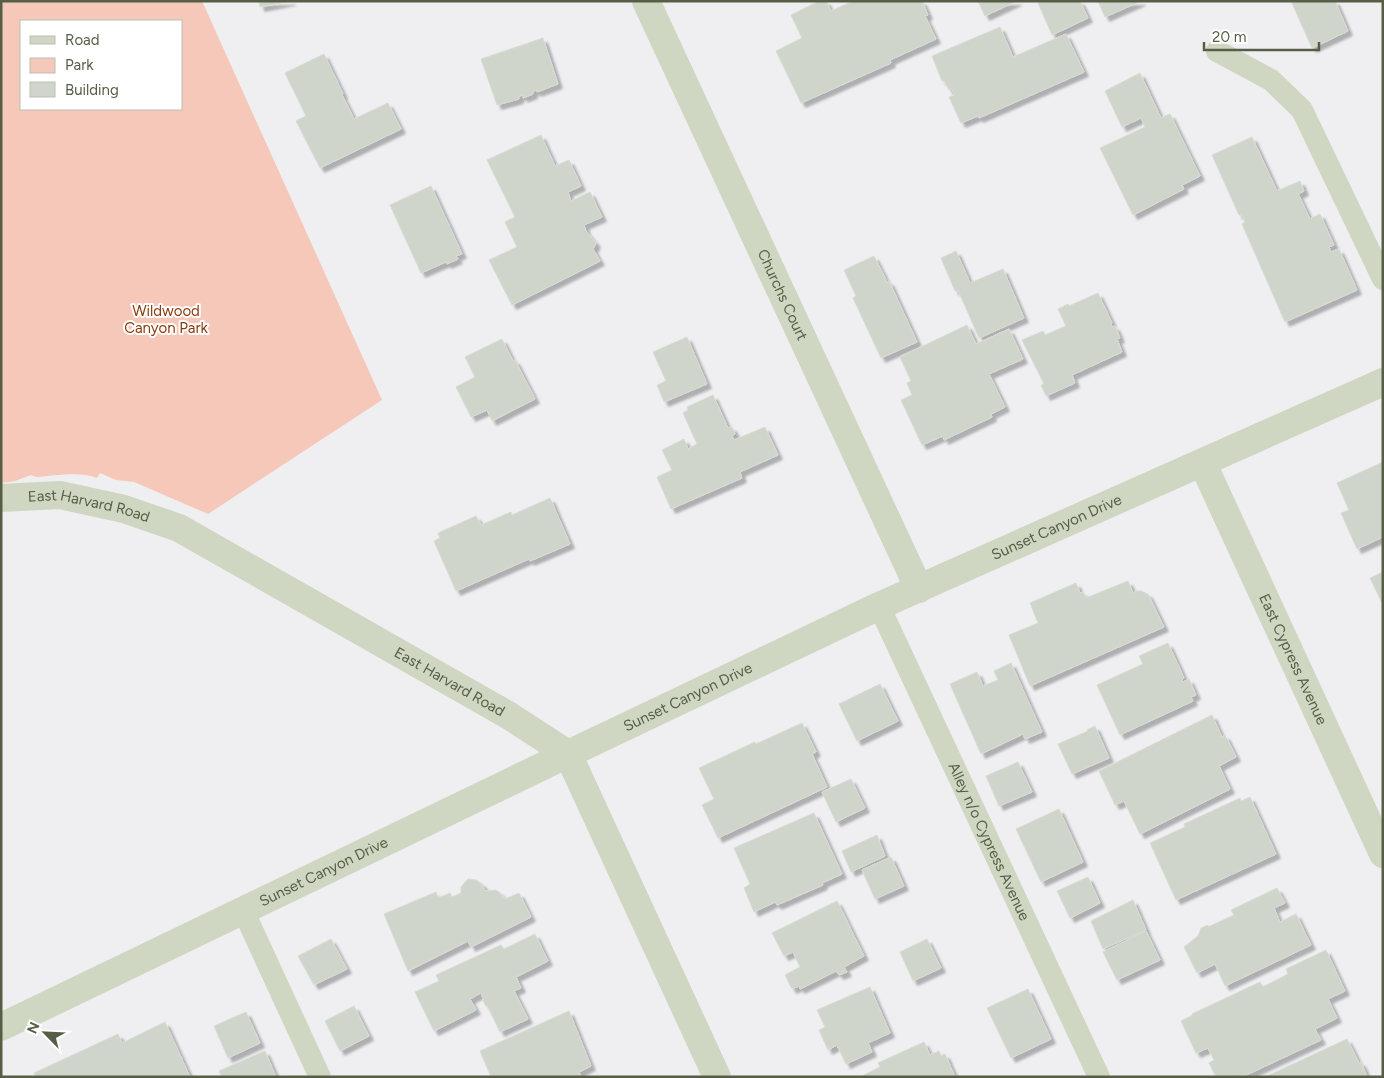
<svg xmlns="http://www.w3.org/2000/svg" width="1384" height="1078" font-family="Figtree,sans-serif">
<defs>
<filter id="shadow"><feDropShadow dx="4.5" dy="4.5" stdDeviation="1" flood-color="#0004"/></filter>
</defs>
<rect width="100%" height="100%" fill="#efeff2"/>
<path fill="#f5c8b9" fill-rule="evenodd" d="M 1,1 L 202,1 L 382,400 L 208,514 L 134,482 L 116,480 L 100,473 L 97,478 C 80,471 54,476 36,477 L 31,475 L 15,481 L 1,483 ZM 181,21 L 181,109 L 21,109 L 21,21 Z"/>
<g fill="#d0d5cb" stroke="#d6dcd3" filter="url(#shadow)">
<polygon points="259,1 291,1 260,7"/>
<polygon points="819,1 826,1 831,11 853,1 922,1 928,15 925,16 936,39 890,60 891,63 801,103 776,51 802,38 791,15"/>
<polygon points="978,1 1017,1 985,16"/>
<polygon points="1041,1 1080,1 1088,18 1052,35 1038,3"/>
<polygon points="1098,1 1141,1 1105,17"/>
<polygon points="1291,1 1335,1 1348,31 1312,48"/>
<polygon points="1000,27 1013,57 1066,34 1084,72 979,118 978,116 961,123 949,97 955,95 952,89 949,90 944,80 942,81 932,56"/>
<polygon points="543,38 558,84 537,92 537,90 533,91 533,94 523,98 523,95 519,96 519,99 497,105 481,59"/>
<polygon points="324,54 343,94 342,95 354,119 388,103 401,129 320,168 296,121 306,116 285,73"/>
<polygon points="1140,73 1161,118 1170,114 1200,176 1182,185 1184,189 1133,215 1100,148 1145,127 1141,118 1122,127 1105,91"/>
<polygon points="541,135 555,166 569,160 581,186 568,192 571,201 590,192 602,217 584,225 586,231 596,243 593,249 600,261 512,305 489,260 517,247 505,222 515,217 487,160"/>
<polygon points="1252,137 1277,191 1300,181 1304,191 1298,194 1310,219 1320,214 1334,245 1329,247 1331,252 1339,249 1357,290 1285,322 1242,224 1245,222 1242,214 1239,215 1212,155"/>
<polygon points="431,186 462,254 456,256 458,259 447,264 446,262 421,273 390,205"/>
<polygon points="956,251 970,283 1003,269 1024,318 979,338 958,290 955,291 941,258"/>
<polygon points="874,256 887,282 889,281 917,342 881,358 853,298 856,296 844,270"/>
<polygon points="1098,293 1112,323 1111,323 1112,327 1115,326 1120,338 1117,339 1122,352 1072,375 1075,383 1046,396 1041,385 1044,384 1022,340 1043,331 1045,335 1066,326 1058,309 1068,304 1069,306"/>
<polygon points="967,325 976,344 1009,329 1023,359 989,374 1005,407 991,414 992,417 944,440 943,436 922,445 901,400 912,395 907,383 911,381 900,357"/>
<polygon points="687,337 707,384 664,402 657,385 666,381 653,352"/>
<polygon points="502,339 513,361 515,360 535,399 492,421 487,410 471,417 456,387 475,377 465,357"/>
<polygon points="713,395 728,428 732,427 735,434 732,436 734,440 765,427 778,455 740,472 742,478 671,509 657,477 672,470 662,450 684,439 688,449 697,444 683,413 688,410 687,407"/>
<polygon points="1383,462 1383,537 1357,549 1341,513 1349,510 1337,483"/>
<polygon points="550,498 570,544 530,561 529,559 456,591 434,541 440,538 438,533 476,516 481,525 511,512 512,515"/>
<polygon points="1383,572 1383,605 1370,578"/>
<polygon points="1128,581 1133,593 1136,591 1141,591 1148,594 1164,627 1030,686 1009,635 1038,623 1030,603 1076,583 1080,593 1083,592 1086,598"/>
<polygon points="1168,643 1184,678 1182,679 1183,682 1189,679 1196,695 1191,697 1193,701 1120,735 1097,685 1143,664 1139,656"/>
<polygon points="1011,663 1042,732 1025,739 1023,734 981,754 950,684 977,672 983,686 998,680 994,671"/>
<polygon points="880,684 898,721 857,741 839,704"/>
<polygon points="1212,715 1222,737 1225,735 1236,757 1219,766 1230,789 1140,834 1124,801 1115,805 1099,771"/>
<polygon points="802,723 816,752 812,754 827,787 718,838 702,805 714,799 699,768 755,742 756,744"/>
<polygon points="1095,726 1109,758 1072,774 1058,744 1088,731 1087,730"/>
<polygon points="1018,762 1032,792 999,806 986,776"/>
<polygon points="851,779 865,808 836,822 822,792"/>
<polygon points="1250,797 1276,854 1176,900 1150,843 1185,827 1184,824 1240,798 1241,801"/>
<polygon points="1059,809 1083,862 1041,882 1016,829"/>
<polygon points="814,813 842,874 822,883 823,885 777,905 775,902 754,912 744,888 750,884 734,848"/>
<polygon points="877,835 885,856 851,872 842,851"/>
<polygon points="891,857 904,886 875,899 862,870"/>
<polygon points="1088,877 1100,903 1070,918 1057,891"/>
<polygon points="468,879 476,880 482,884 485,891 496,890 499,892 505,899 519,893 531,917 471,947 468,941 408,971 384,914 436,892 438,898 450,893 452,897 461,893 461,887"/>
<polygon points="1277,888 1285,903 1274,908 1280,922 1296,914 1311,945 1225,986 1215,964 1197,973 1184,947 1198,936 1201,928 1208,925 1208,927 1234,915 1231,910"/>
<polygon points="1133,900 1146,930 1103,949 1091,921"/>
<polygon points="837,901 864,956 844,967 847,972 839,975 836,971 800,989 799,986 792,989 785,975 800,967 793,952 784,956 772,933"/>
<polygon points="1146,931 1160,960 1117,980 1103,952"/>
<polygon points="535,934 548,961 516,977 521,988 514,991 528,1019 500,1032 488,1007 485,1005 481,993 470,999 476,1010 434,1031 415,992 439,981 436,975 501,945 504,949"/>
<polygon points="331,939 347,969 314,985 298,956"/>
<polygon points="927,939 941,968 913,981 900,952"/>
<polygon points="1326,950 1345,991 1328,999 1337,1018 1315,1029 1321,1040 1242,1077 1237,1077 1236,1074 1231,1077 1216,1077 1209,1063 1214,1060 1208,1048 1196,1053 1181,1021 1193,1015 1192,1014 1260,982 1263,987 1288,974 1286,969"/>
<polygon points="870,987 890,1033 868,1043 872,1052 846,1064 837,1045 828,1050 819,1030 825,1027 817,1010"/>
<polygon points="1028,989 1051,1039 1011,1058 987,1008"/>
<polygon points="354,1006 369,1036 340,1051 325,1021"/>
<polygon points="569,1011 591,1066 579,1072 581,1077 491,1077 480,1051"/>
<polygon points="246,1012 260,1043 228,1058 214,1026"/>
<polygon points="165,1022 190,1077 36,1077 34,1073 118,1034 122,1043"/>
<polygon points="1347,1039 1359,1063 1361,1062 1367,1077 1265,1077"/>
<polygon points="924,1042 930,1055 939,1051 941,1056 945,1054 955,1077 860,1077 880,1067 878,1063"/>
<polygon points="265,1051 276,1077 222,1077 219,1071"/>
</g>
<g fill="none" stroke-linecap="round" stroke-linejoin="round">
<g stroke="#cfd6c1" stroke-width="22">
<polyline points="1217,51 1271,80 1302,110 1383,279"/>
<path id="s1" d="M 879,606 L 1099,1077"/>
<polyline points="243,910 320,1077"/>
</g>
<g stroke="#cfd6c1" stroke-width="28">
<path id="s2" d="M 646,1 L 919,589"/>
<path id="s3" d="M 1203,464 L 1383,854"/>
<path id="s4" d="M 1,498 L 60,495 L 124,509 L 179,528 L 508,715 L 568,754 L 717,1077"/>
<path id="s5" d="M 1,1027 L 568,754 L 879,606 L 1383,382"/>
</g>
</g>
<g text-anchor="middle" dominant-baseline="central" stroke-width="4" stroke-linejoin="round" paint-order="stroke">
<g font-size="15" fill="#565f45" stroke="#fff">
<text stroke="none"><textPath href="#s2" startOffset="324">Churchs Court</textPath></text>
<text stroke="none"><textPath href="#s4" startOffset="89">East Harvard Road</textPath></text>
<text stroke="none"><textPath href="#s5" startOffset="1168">Sunset Canyon Drive</textPath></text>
<text stroke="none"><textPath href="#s3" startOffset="215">East Cypress Avenue</textPath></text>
<text stroke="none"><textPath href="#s4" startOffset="494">East Harvard Road</textPath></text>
<text stroke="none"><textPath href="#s5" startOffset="762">Sunset Canyon Drive</textPath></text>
<text stroke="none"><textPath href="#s1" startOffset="260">Alley n/o Cypress Avenue</textPath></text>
<text stroke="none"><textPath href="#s5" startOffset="358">Sunset Canyon Drive</textPath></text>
</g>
<g font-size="15" fill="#8a3a0c" stroke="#fff">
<text x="166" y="311">Wildwood<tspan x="166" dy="17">Canyon Park</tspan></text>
</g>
</g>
<rect width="1384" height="1078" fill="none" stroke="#565f45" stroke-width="5"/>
<rect x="20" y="20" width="162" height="90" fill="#ffffff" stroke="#bbbfb5"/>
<rect x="30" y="36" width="25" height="8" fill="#cfd6c1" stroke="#bbbfb5"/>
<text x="65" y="45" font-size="15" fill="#565f45">Road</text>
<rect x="30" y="58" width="25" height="15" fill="#f5c8b9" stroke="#bbbfb5"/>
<text x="65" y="70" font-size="15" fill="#565f45">Park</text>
<rect x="30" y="82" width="25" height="15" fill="#d0d5cb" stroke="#bbbfb5"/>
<text x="65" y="95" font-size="15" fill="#565f45">Building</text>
<g transform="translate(45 1033) rotate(294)" stroke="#ffffff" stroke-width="4" paint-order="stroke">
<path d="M0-4L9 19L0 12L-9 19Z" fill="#565f45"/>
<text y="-8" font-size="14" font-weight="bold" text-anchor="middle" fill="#565f45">N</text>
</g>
<path d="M1204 42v8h115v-8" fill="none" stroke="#565f45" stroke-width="2.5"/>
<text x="1212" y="42" font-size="15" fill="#565f45" stroke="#ffffff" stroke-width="4" paint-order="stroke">20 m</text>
</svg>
